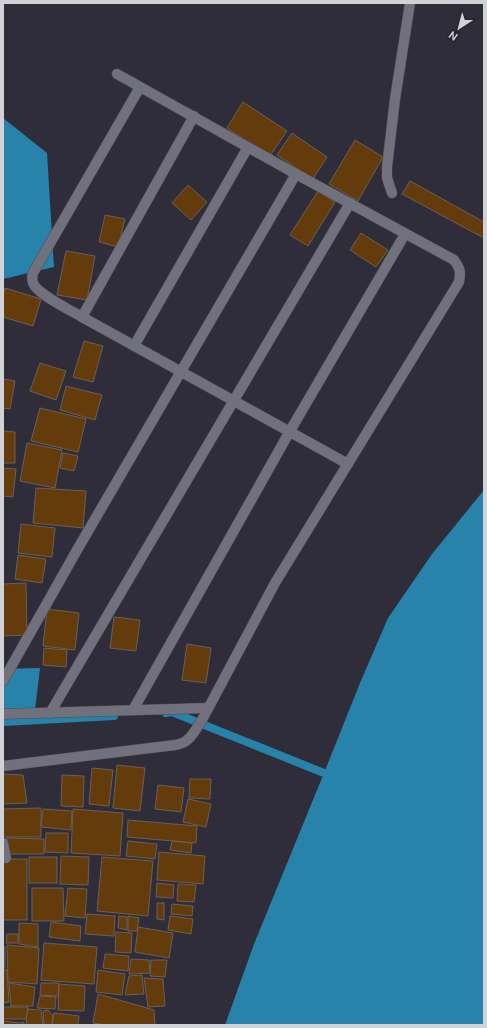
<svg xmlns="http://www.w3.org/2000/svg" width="487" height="1028" font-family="Ubuntu,sans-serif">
<rect width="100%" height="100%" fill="#2e2d39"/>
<g fill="#2883aa">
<polygon points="3,118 47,153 54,267 3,279"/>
<polygon points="484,490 484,1025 225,1025 254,944 324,773 360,683 388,618 432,554"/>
<polygon points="40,668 35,710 3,714 3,669"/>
</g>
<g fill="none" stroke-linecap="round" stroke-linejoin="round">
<g stroke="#2883aa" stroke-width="8">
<polyline points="166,713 172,712 324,773"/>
<polyline points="3,722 114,716"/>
</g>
</g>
<g fill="#643c0c" stroke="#6b6056">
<polygon points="243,102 287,131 270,156 227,128"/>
<polygon points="292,133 327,157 313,179 277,155"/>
<polygon points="355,140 383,157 358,201 329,184"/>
<polygon points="410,181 484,222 484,238 402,194"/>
<polygon points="188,185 207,202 191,220 172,203"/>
<polygon points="318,191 335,202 308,246 290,235"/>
<polygon points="105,215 125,219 118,247 99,242"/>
<polygon points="361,233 388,250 376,267 350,250"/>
<polygon points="66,251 95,256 87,300 57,295"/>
<polygon points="5,288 41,299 33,326 3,317 3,296"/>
<polygon points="84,341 103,346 93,382 73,377"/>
<polygon points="40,363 66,371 56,400 30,391"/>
<polygon points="3,379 15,381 10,409 3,408"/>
<polygon points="66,386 102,395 95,420 60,410"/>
<polygon points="40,408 86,419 78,452 31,441"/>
<polygon points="3,431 15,432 15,463 3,463"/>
<polygon points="27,443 62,450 55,488 20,481"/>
<polygon points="63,453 78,456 74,471 60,468"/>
<polygon points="3,468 16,469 13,497 3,496"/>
<polygon points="36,488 86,491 83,528 33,523"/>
<polygon points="21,524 55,528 52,557 18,553"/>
<polygon points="18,555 46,559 42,583 15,579"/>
<polygon points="26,583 27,635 3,636 3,584"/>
<polygon points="47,609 79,613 75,650 43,646"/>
<polygon points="114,617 140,620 136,651 110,648"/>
<polygon points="187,644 211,648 206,683 182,680"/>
<polygon points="44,648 67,650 66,667 43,665"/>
<polygon points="117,765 145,768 140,811 113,808"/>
<polygon points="92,768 113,770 109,806 89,804"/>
<polygon points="3,774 23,775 27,803 3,804"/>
<polygon points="62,775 84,776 83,807 61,806"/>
<polygon points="190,779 211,779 210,799 189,798"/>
<polygon points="158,785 184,788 181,812 155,809"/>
<polygon points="188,799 211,804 206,827 183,822"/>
<polygon points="41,808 41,837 3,837 3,809"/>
<polygon points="43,809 72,811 71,830 41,827"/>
<polygon points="73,809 123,813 120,856 71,853"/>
<polygon points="128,820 197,826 196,843 127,837"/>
<polygon points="46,833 68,833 68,853 45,852"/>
<polygon points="7,838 44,839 44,854 7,854"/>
<polygon points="128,841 157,844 155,859 126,856"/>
<polygon points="172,841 192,843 191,853 170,850"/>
<polygon points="159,852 205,856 203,884 157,880"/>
<polygon points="61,856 89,857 88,885 60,884"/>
<rect x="29" y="857" width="28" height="26"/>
<polygon points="102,857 153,861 148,916 97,911"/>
<rect x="3" y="859" width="24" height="61"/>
<polygon points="157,883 174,885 173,898 156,897"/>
<polygon points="178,884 196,885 194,902 177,901"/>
<polygon points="32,888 63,888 64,921 32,921"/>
<polygon points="68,888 87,889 85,918 65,916"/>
<polygon points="157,903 164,903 164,920 157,919"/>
<polygon points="172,904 193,906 192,916 171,914"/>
<polygon points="87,914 115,916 114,936 85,934"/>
<polygon points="119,916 127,917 127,930 118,928"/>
<polygon points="128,916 139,918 137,931 128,931"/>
<polygon points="170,916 193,919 191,934 168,930"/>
<polygon points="51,922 81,926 80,941 49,937"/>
<polygon points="19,923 38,924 38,947 19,944"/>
<polygon points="138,927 173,933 169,958 135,952"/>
<polygon points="116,932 132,933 131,953 115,952"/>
<polygon points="7,934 18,934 18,943 6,943"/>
<polygon points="44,943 97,947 94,984 41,980"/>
<polygon points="7,945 39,948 37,984 8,982"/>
<polygon points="3,946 5,947 5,968 3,968"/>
<polygon points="105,954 129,956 128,971 103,968"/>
<polygon points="131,959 149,960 150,973 129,974"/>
<polygon points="151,960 167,960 165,977 150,976"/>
<polygon points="3,970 7,970 9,1002 3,1003"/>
<polygon points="98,970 125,974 122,995 96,992"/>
<polygon points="142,975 144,994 125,995 129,976"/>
<polygon points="144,978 163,979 165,1006 148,1007"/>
<polygon points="9,983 35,987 33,1006 11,1006"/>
<polygon points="41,983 59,983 58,996 40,995"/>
<polygon points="59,984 85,986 84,1011 58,1010"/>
<polygon points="98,994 154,1010 155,1025 106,1025 93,1023"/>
<polygon points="40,996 56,997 55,1009 37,1008"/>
<polygon points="3,1007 28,1007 26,1019 3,1019"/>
<polygon points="28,1009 41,1010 43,1025 27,1025 26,1019"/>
<polygon points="48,1010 53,1016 52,1025 44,1025 43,1011"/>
<polygon points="54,1013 79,1016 78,1025 52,1025"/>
<polygon points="3,1021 20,1023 24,1022 24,1025 3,1025"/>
</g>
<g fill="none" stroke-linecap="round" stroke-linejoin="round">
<g stroke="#4b4a54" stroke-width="11">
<g id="service">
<path d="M 140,87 L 33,273 C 32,276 32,280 33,283 C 37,294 70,310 82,317 L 348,464"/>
<polyline points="392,193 387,178 387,167 395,99 410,3"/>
<polyline points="82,317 194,116"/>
<polyline points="134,346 248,147"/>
<polyline points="3,681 77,550 296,174"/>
<polyline points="133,710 290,431 405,234"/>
<polyline points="50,713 350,203"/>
<polyline points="3,714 208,708"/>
</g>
</g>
<g stroke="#4b4a54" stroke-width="11">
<g id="minor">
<path d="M 3,766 L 175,745 C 190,743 194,732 202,720 L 275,583 L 459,282 C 461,272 460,268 454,260 L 296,174 L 117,74"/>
<polyline points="3,843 6,858"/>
</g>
</g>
<use href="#service" stroke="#71717e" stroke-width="10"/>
<use href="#minor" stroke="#71717e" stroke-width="10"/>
</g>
<rect width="487" height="1028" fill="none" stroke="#d1d1d8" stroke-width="8"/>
<g transform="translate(459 28) rotate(216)" stroke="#25242f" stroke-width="3" paint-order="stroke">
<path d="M0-3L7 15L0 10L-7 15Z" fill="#d1d1d8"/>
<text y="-6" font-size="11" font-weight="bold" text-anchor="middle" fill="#d1d1d8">N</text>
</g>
</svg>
